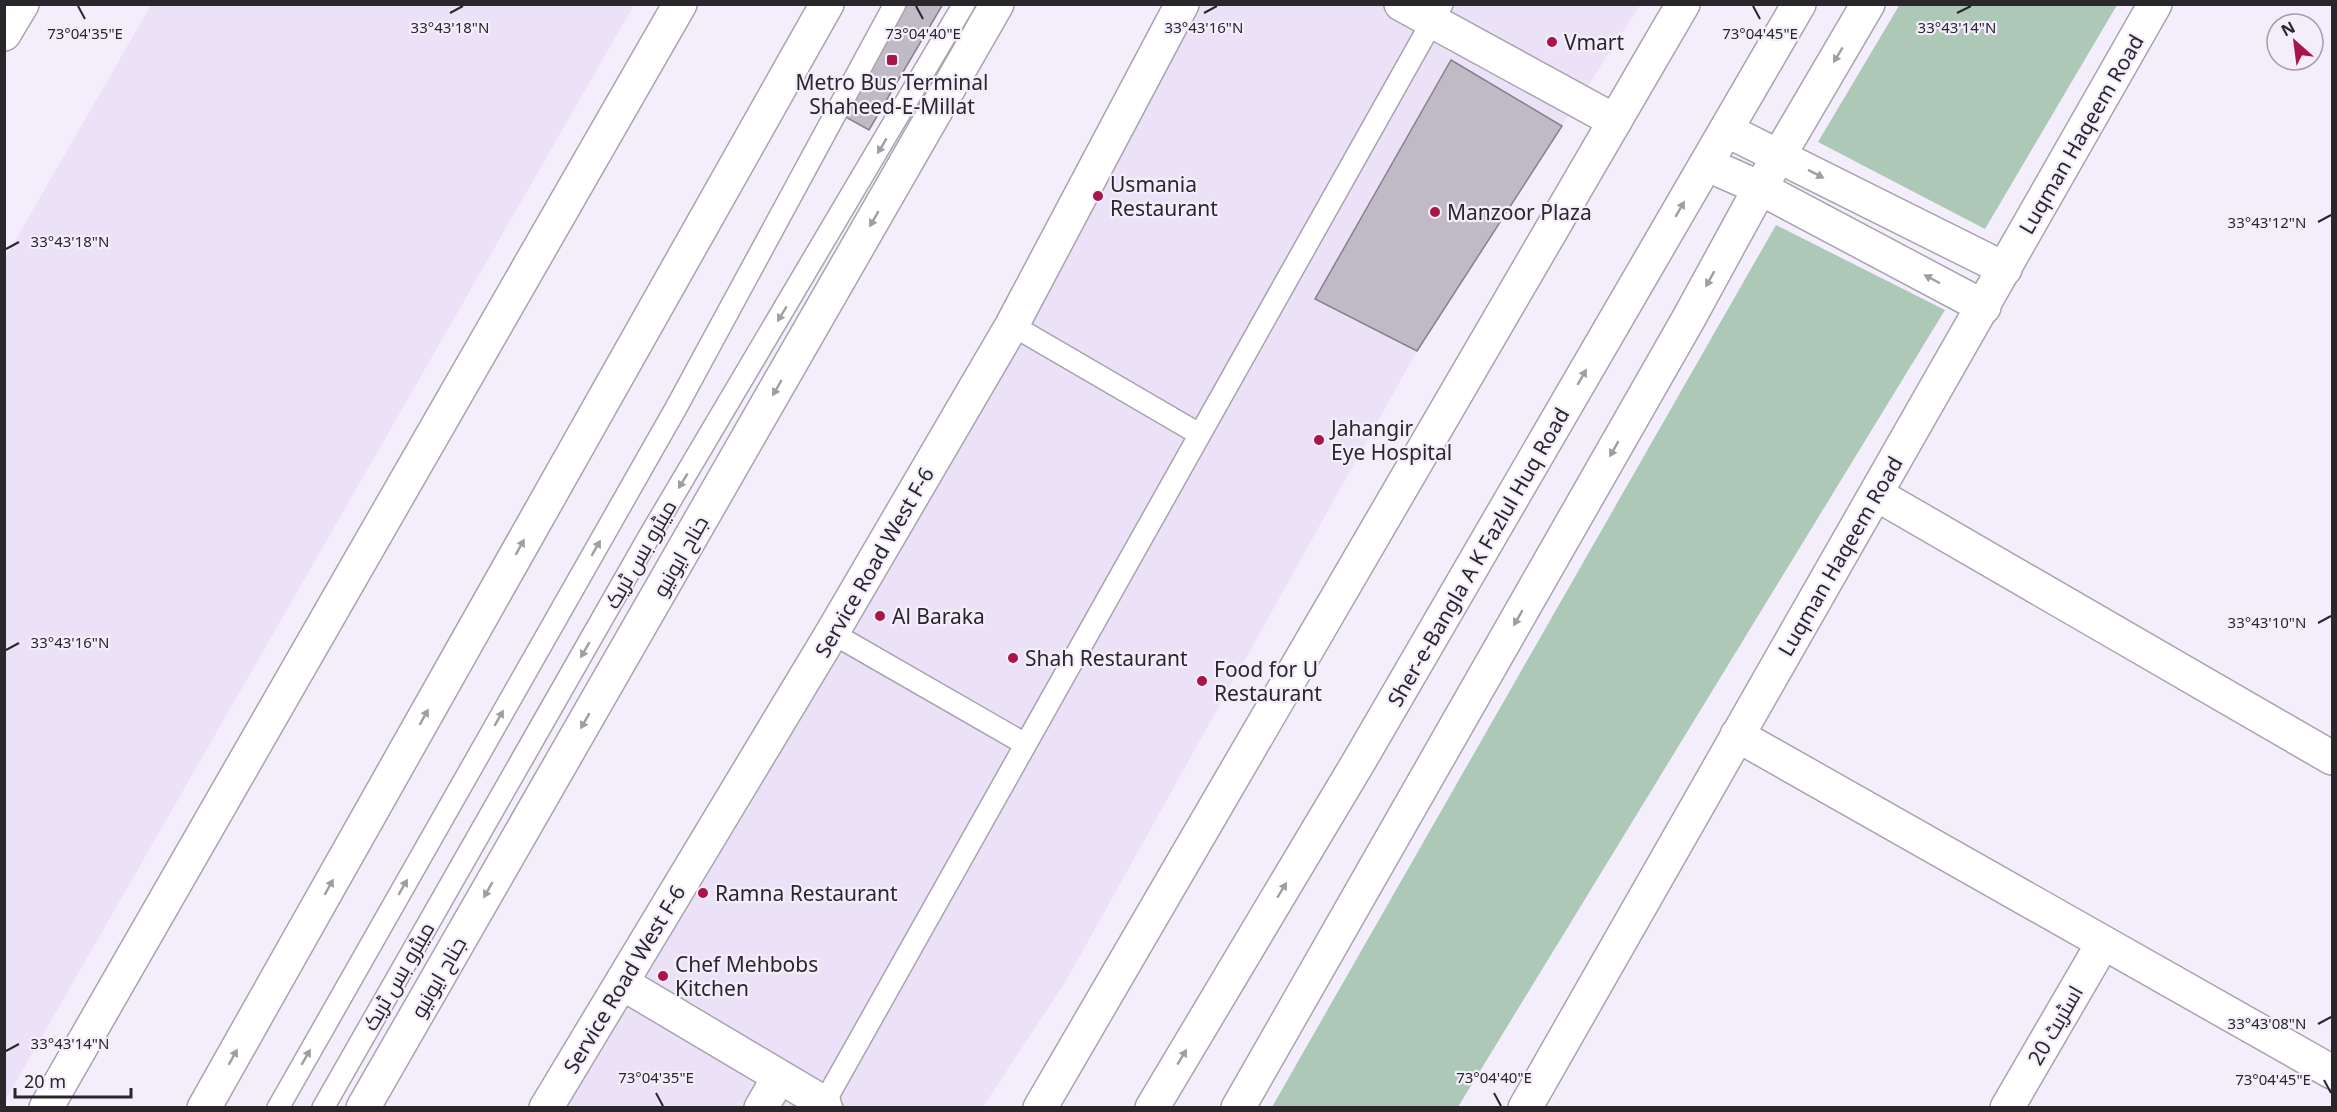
<svg xmlns="http://www.w3.org/2000/svg" width="2337" height="1112" viewBox="0 0 2337 1112" font-family="'Noto Sans',Cairo,sans-serif">
  <rect width="100%" height="100%" fill="#f4eefc"/>
  <g fill="#ebe2f7">
    <polygon points="151,5 634,5 5,1101 5,258"/>
    <polygon points="1200,5 1640,5 1417,351 1066,981 983,1107 535,1108"/>
  </g>
  <g fill="#aec8b7">
    <polygon points="1900,4 2117,5 1985,229 1818,142"/>
    <polygon points="1776,225 1945,310 1458,1107 1272,1107"/>
  </g>
  <g fill="#c0bac7" stroke="#86808d" stroke-width="1.5">
    <polygon points="905,4 943,4 869,130 842,115"/>
    <polygon points="1451,60 1562,126 1417,351 1315,299"/>
  </g>
  <g fill="none" stroke-linecap="round" stroke-linejoin="round">
    <g stroke="#a8a3af" stroke-width="24">
      <g id="lane">
        <polyline points="1012,325 1199,434"/>
        <polyline points="832,633 1025,744"/>
        <polyline points="278,1108 676,408 895,4"/>
        <polyline points="323,1108 650,535 964,4"/>
        <polyline points="832,1108 824,1103 1442,4"/>
      </g>
    </g>
    <g stroke="#a8a3af" stroke-width="36">
      <g id="street">
        <polyline points="1401,4 1615,121"/>
        <polyline points="4,34 22,4"/>
        <polyline points="1876,494 2332,758"/>
        <polyline points="1737,735 2332,1072"/>
        <polyline points="622,983 824,1103"/>
        <polyline points="46,1108 680,4"/>
        <polyline points="546,1108 832,633 1012,325 1182,4"/>
        <polyline points="761,1108 779,1077"/>
        <polyline points="1040,1108 1683,4"/>
        <polyline points="1525,1108 2155,4"/>
        <polyline points="2007,1108 2103,943"/>
      </g>
    </g>
    <g stroke="#a8a3af" stroke-width="36">
      <g id="secondary">
        <polyline points="1726,130 2005,269"/>
        <polyline points="1706,164 1760,188 1984,307"/>
        <polyline points="1152,1108 1361,758 1799,4"/>
        <polyline points="1238,1108 1689,318 1760,188 1868,4"/>
      </g>
    </g>
    <g stroke="#a8a3af" stroke-width="36">
      <g id="primary">
        <polyline points="204,1108 827,4"/>
        <polyline points="363,1108 997,4"/>
      </g>
    </g>
    <use href="#lane" stroke="#fff" stroke-width="21"/>
    <use href="#street" stroke="#fff" stroke-width="33"/>
    <use href="#secondary" stroke="#fff" stroke-width="33"/>
    <use href="#primary" stroke="#fff" stroke-width="33"/>
  </g>
  <defs><path id="oneway-solid" d="M-6-.8H1V-3.2L6.5 0L1 3.2V.8H-6Z" transform="scale(1.5)"/></defs>
  <g fill="#9f9ea0">
    <use href="#oneway-solid" transform="translate(1838 55) rotate(121)"/>
    <use href="#oneway-solid" transform="translate(882 146) rotate(121)"/>
    <use href="#oneway-solid" transform="translate(1816 174) rotate(27)"/>
    <use href="#oneway-solid" transform="translate(1680 209) rotate(-60)"/>
    <use href="#oneway-solid" transform="translate(874 219) rotate(120)"/>
    <use href="#oneway-solid" transform="translate(1710 279) rotate(119)"/>
    <use href="#oneway-solid" transform="translate(1932 279) rotate(-152)"/>
    <use href="#oneway-solid" transform="translate(782 314) rotate(121)"/>
    <use href="#oneway-solid" transform="translate(1582 377) rotate(-60)"/>
    <use href="#oneway-solid" transform="translate(777 388) rotate(120)"/>
    <use href="#oneway-solid" transform="translate(1614 449) rotate(120)"/>
    <use href="#oneway-solid" transform="translate(683 481) rotate(121)"/>
    <use href="#oneway-solid" transform="translate(520 547) rotate(-61)"/>
    <use href="#oneway-solid" transform="translate(596 548) rotate(-60)"/>
    <use href="#oneway-solid" transform="translate(1518 618) rotate(120)"/>
    <use href="#oneway-solid" transform="translate(585 650) rotate(120)"/>
    <use href="#oneway-solid" transform="translate(424 717) rotate(-61)"/>
    <use href="#oneway-solid" transform="translate(499 718) rotate(-60)"/>
    <use href="#oneway-solid" transform="translate(585 721) rotate(120)"/>
    <use href="#oneway-solid" transform="translate(329 887) rotate(-61)"/>
    <use href="#oneway-solid" transform="translate(403 887) rotate(-60)"/>
    <use href="#oneway-solid" transform="translate(488 890) rotate(120)"/>
    <use href="#oneway-solid" transform="translate(1282 890) rotate(-59)"/>
    <use href="#oneway-solid" transform="translate(233 1057) rotate(-61)"/>
    <use href="#oneway-solid" transform="translate(306 1057) rotate(-60)"/>
    <use href="#oneway-solid" transform="translate(1182 1057) rotate(-59)"/>
  </g>
  <path fill="none" stroke="#29272c" stroke-width="2" d="M 78,6 L 85,19M 916,6 L 923,19M 1753,6 L 1760,19M 450,13 L 463,6M 1204,13 L 1217,6M 1957,13 L 1971,6M 2318,222 L 2331,215M 6,249 L 19,242M 2318,623 L 2331,616M 6,650 L 19,643M 2318,1024 L 2331,1017M 6,1051 L 19,1044M 2324,1080 L 2331,1093M 656,1093 L 663,1106M 1494,1093 L 1501,1106"/>
  <g fill="#aa1548" stroke="#f4eefc" stroke-width="2">
    <circle cx="1552" cy="42" r="6"/>
    <rect x="886" y="54" width="12" height="12" rx="3"/>
    <circle cx="1098" cy="196" r="6"/>
    <circle cx="1435" cy="212" r="6"/>
    <circle cx="1319" cy="440" r="6"/>
    <circle cx="880" cy="616" r="6"/>
    <circle cx="1013" cy="658" r="6"/>
    <circle cx="1202" cy="681" r="6"/>
    <circle cx="703" cy="893" r="6"/>
    <circle cx="663" cy="976" r="6"/>
  </g>
  <g text-anchor="middle" dominant-baseline="central" stroke-width="4.5" stroke-linejoin="round" paint-order="stroke">
    <g font-size="21" fill="#29272c" stroke="#f4eefc" text-anchor="start">
      <text x="1564" y="42">Vmart</text>
      <text x="892" y="82" text-anchor="middle">Metro Bus Terminal<tspan x="892" dy="24">Shaheed-E-Millat</tspan></text>
      <text x="1110" y="184">Usmania<tspan x="1110" dy="24">Restaurant</tspan></text>
      <text x="1447" y="212">Manzoor Plaza</text>
      <text x="1331" y="428">Jahangir<tspan x="1331" dy="24">Eye Hospital</tspan></text>
      <text x="892" y="616">Al Baraka</text>
      <text x="1025" y="658">Shah Restaurant</text>
      <text x="1214" y="669">Food for U<tspan x="1214" dy="24">Restaurant</tspan></text>
      <text x="715" y="893">Ramna Restaurant</text>
      <text x="675" y="964">Chef Mehbobs<tspan x="675" dy="24">Kitchen</tspan></text>
    </g>
    <g font-size="21" fill="#29272c" stroke="#f4eefc">
      <text transform="translate(2081 134) rotate(-60)">Luqman Haqeem Road</text>
      <text transform="translate(640 554) rotate(-60)">میٹرو بس ٹریک</text>
      <text transform="translate(680 556) rotate(-60)">جناح ایونیو</text>
      <text transform="translate(1840 556) rotate(-60)">Luqman Haqeem Road</text>
      <text transform="translate(1478 557) rotate(-60)">Sher-e-Bangla A K Fazlul Huq Road</text>
      <text transform="translate(874 562) rotate(-60)">Service Road West F-6</text>
      <text transform="translate(398 976) rotate(-60)">میٹرو بس ٹریک</text>
      <text transform="translate(438 977) rotate(-60)">جناح ایونیو</text>
      <text transform="translate(624 979) rotate(-59)">Service Road West F-6</text>
      <text transform="translate(2055 1025) rotate(-60)">اسٹریٹ 20</text>
    </g>
  </g>
  <g font-size="15" text-anchor="middle" fill="#29272c" stroke="#f4eefc" stroke-width="4.5" stroke-linejoin="round" paint-order="stroke">
    <text x="450" y="33">33°43'18"N</text>
    <text x="1204" y="33">33°43'16"N</text>
    <text x="1957" y="33">33°43'14"N</text>
    <text x="85" y="39">73°04'35"E</text>
    <text x="923" y="39">73°04'40"E</text>
    <text x="1760" y="39">73°04'45"E</text>
    <text x="2267" y="228">33°43'12"N</text>
    <text x="70" y="247">33°43'18"N</text>
    <text x="2267" y="628">33°43'10"N</text>
    <text x="70" y="648">33°43'16"N</text>
    <text x="2267" y="1029">33°43'08"N</text>
    <text x="70" y="1049">33°43'14"N</text>
    <text x="656" y="1083">73°04'35"E</text>
    <text x="1494" y="1083">73°04'40"E</text>
    <text x="2273" y="1085">73°04'45"E</text>
  </g>
  <rect width="2337" height="1112" fill="none" stroke="#29272c" stroke-width="12"/>
  <g transform="translate(2295 42) rotate(332)"><circle r="28" fill="#f4eefc" stroke="#a39ea9" stroke-width="1.5"/>
  <path d="M0-4.5L10 22L0 15L-10 22Z" fill="#aa1548"/>
  <text y="-9" font-size="16" font-weight="bold" text-anchor="middle" fill="#29272c">N</text>
  </g>
  <path d="M15 1088v9h116v-9" fill="none" stroke="#29272c" stroke-width="3"/>
  <text x="24" y="1088" font-size="18" fill="#29272c" stroke="#f4eefc" stroke-width="4.5" paint-order="stroke">20 m</text>
</svg>
